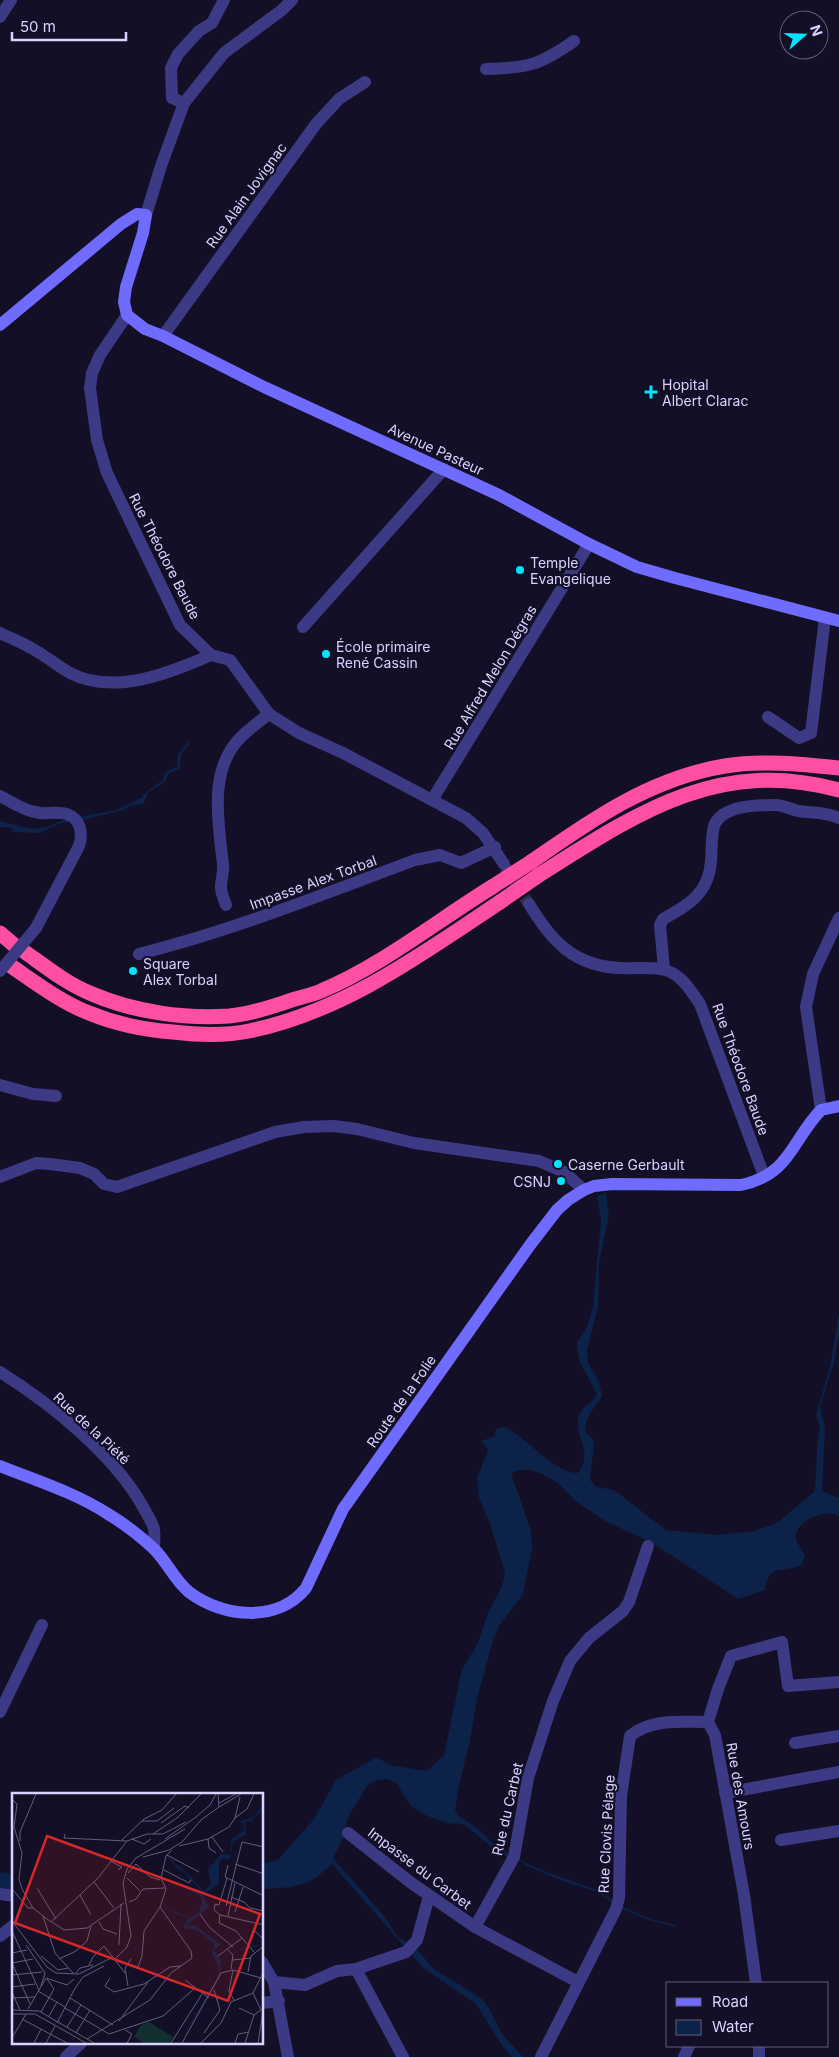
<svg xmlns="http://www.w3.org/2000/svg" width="839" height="2057" viewBox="0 0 839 2057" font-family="Inter,sans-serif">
  <rect width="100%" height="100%" fill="#130f26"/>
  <g fill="#0c2248">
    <polygon points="188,742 190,744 181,754 180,769 168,774 166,781 149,792 143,804 132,805 121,811 81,820 79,817 117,810 143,797 143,794 147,793 147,791 163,780 165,772 177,767 178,754"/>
    <path d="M 66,818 L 71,822 L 61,823 L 39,833 L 12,832 L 13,828 L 0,827 L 0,821 C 30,828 37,835 66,818 Z"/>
    <path d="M 606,1193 L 609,1216 L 599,1262 L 598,1307 L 587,1350 L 588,1363 L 599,1381 L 602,1396 L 589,1415 L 585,1426 L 586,1433 L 592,1438 L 594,1443 L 590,1480 L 597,1487 L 614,1490 L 666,1530 L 717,1535 L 754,1531 L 777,1523 L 815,1491 L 817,1444 L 820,1426 L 816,1416 L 830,1366 L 839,1314 L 839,1334 L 834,1362 L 820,1407 L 825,1429 L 822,1491 L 839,1498 L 839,1517 C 837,1516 834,1514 832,1514 C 820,1511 794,1523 796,1538 C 797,1544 803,1550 805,1556 L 801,1565 C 781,1575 770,1561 765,1590 L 738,1599 L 654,1544 L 605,1521 L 577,1502 L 557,1482 L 542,1474 L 531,1470 L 521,1470 L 511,1473 L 531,1531 L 532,1549 L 523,1594 L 499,1626 L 493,1640 L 477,1699 L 470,1741 L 458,1790 L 455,1810 L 460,1817 L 477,1828 L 491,1842 L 526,1863 L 544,1871 L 597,1890 L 623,1907 L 650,1919 L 676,1925 L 675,1927 L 649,1920 L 622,1909 L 597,1892 L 560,1880 L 527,1866 L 519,1860 L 507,1857 L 495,1850 L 465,1825 L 458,1823 L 449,1824 L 425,1815 L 411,1806 L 396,1783 L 388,1779 L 377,1780 L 368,1785 L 352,1810 L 346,1824 L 345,1834 L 333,1858 L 384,1916 L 398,1937 L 415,1947 L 434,1969 L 482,1999 L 489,2008 L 502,2034 L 523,2057 L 512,2057 L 503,2047 L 476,2004 L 423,1968 L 332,1864 C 327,1868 322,1873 317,1877 C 301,1888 281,1888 263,1889 L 263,1864 L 278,1860 L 314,1819 L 336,1780 L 377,1757 L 389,1765 L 427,1771 L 444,1755 L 462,1669 L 477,1645 L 488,1613 L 502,1586 L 505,1573 L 490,1524 L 479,1498 L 477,1479 L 488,1450 L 481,1441 L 495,1436 L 494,1432 L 498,1428 L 506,1427 C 527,1439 555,1473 578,1473 C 594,1451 575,1438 578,1419 C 581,1405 593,1404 597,1394 L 580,1362 L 577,1349 L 577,1343 L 587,1327 L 593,1307 L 601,1220 L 597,1196 Z"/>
    <polygon points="0,1872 14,1874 14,1891 0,1890"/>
  </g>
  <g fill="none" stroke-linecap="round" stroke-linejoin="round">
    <polyline stroke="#312d47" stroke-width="12" stroke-dasharray="12 6" stroke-linecap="butt" points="505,867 529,904"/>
    <g stroke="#3d3a85" stroke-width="12">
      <polyline points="0,17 11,0"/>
      <path d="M 486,69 C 528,68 540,65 574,41"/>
      <polyline points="184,103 172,98 171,68 178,54 199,31 212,23 224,0"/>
      <polyline points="146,215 161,166 184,103 224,53 282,10 292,0"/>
      <polyline points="127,315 100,355 92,373 90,388 97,440 107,473 180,625 211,655 230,660 269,714 299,733 343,753 466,818 483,833 504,864"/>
      <polyline points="163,336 316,124 339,99 365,82"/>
      <polyline points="303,627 444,469"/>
      <path d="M 0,633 C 10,638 21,642 31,648 C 45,655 57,666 70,673 C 115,696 169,673 211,655"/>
      <polyline points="768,717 799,738 811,733 825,618"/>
      <path d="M 0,796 C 13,803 25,811 40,813 C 48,814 59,811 67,814 C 81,819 83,834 79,846 L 36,928"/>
      <polyline points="432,800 589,544"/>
      <path d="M 529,904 C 552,942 575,967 622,968 C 634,969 654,966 665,970 C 681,974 691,991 700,1004 L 764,1176"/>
      <path d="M 226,905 C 224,900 221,893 221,887 C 221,879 224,872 223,864 C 218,822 208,768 242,736 C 250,728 260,721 269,714"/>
      <path d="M 139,954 C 234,930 324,894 415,860 L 440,855 L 461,863 L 495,847"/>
      <path d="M 664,969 L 660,925 L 663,919 C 689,905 709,893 711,861 C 712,850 711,837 714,826 C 722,805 756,805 776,805 C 783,805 790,809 798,811 C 812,813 826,812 839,818"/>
      <polyline points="0,1085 33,1094 56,1096"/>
      <polyline points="821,1110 806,1007 813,974 839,918"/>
      <polyline points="0,1177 36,1163 50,1164 80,1168 94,1174 104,1184 117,1187 275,1132 304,1127 334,1126 357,1129 414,1143 539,1161 564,1172 584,1190"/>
      <path d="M 0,1372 C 51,1404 112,1453 142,1505 C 146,1513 152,1521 154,1529 C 155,1535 154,1542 154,1548"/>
      <polyline points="0,1712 42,1625"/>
      <polyline points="795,1743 839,1736"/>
      <polyline points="725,1793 839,1772"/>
      <polyline points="348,1833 410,1882 475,1927 578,1982"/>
      <polyline points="781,1840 839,1831"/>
      <polyline points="0,1894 14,1896"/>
      <polyline points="475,1927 514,1857 528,1778 553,1701 570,1661 589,1638 623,1611 629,1602 648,1546"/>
      <polyline points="0,1936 14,1925"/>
      <polyline points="262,1962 274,1982 288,2057"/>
      <polyline points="356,1969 403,2057"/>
      <polyline points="274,1982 305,1985 337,1971 356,1969 406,1952 417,1940 429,1896"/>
      <polyline points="756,1983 744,1895 715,1735 708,1722 718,1689 731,1656 782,1642 788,1686 839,1682"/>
      <polyline points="262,2003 279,2001"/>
      <polyline points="66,2057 81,2043"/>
      <path d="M 541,2057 L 616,1909 L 619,1898 L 621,1796 L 630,1736 C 652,1718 681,1722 708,1722"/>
      <polyline points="684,2057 689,2046"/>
      <polyline points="759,2057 759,2046"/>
    </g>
    <g stroke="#6f6bff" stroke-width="12">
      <polyline points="0,325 121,224 137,214 146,215 143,233 126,287 124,302 127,315 145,329 163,336 264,387 499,495 589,544 637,567 675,578 839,621"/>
      <path d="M 0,1466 C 35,1480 76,1493 108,1514 C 123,1523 140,1536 153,1548 C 167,1561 174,1580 189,1592 C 223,1618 278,1623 306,1588 L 343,1509 L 530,1245 L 557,1210 L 568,1200 L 584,1190 L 594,1186 L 612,1184 L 741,1185 C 791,1174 791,1141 821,1110 L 839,1106"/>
    </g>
    <g stroke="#ff4fa3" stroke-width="15">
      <path d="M 531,862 C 591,820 651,778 725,766 C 762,760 801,764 839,768"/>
      <path d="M 539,875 C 637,813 718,757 839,790"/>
      <polyline points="0,933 14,945"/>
      <path d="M 25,952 C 46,967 67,984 92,994 C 134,1012 184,1019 229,1016 C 251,1014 272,1007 292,1000 C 301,997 312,995 321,991 C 381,966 437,921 492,887"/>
      <path d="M 11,966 C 36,983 61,1002 89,1013 C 116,1024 144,1030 173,1032 C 198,1035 225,1036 249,1031 C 343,1012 422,954 500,902"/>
    </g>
    <polyline stroke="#3d3a85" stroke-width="12" points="0,971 36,928"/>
    <g stroke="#ff4fa3" stroke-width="15">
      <polyline points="492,887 531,862"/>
      <polyline points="500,902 539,875"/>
    </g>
  </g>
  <g fill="#00e5ff" stroke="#130f26" stroke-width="2">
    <path d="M648.5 384.5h5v5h5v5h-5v5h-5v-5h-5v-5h5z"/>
    <circle cx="520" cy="570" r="5"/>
    <circle cx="326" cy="654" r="5"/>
    <circle cx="133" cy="971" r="5"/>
    <circle cx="558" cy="1164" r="5"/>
    <circle cx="561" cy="1181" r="5"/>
  </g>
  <g text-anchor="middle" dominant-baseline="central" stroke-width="4.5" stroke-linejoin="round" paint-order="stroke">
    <g font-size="14" fill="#d9d4ff" stroke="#130f26">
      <text transform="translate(246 195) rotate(-54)">Rue Alain Jovignac</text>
      <text transform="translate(436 449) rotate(25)">Avenue Pasteur</text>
      <text transform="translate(165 556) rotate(63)">Rue Théodore Baude</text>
      <text transform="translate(490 677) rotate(-59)">Rue Alfred Melon Dégras</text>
      <text transform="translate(313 882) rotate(-20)">Impasse Alex Torbal</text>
      <text transform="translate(741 1069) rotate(70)">Rue Théodore Baude</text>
      <text transform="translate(401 1401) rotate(-55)">Route de la Folie</text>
      <text transform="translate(92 1428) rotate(43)">Rue de la Piété</text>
      <text transform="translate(741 1796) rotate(80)">Rue des Amours</text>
      <text transform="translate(507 1809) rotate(-77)">Rue du Carbet</text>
      <text transform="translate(606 1834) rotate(-87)">Rue Clovis Pélage</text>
      <text transform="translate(420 1868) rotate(37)">Impasse du Carbet</text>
    </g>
    <g font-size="14" fill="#d9d4ff" stroke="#130f26" text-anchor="start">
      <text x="662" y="384">Hopital<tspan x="662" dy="16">Albert Clarac</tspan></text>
      <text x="530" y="562">Temple<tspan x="530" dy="16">Evangelique</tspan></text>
      <text x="336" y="646">École primaire<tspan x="336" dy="16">René Cassin</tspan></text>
      <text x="143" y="963">Square<tspan x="143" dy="16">Alex Torbal</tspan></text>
      <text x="568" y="1164">Caserne Gerbault</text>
      <text x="551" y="1181" text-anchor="end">CSNJ</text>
    </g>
  </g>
  <g transform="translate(12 1793)">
    <rect width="251" height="251" fill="#130f26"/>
    <path d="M 137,229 L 161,244 L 157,250 L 132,250 L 122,244 L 129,232 Z" fill="#12302f"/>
    <path d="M 251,10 L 248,20 L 239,27 L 242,29 L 233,28 L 234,41 L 221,49 L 218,66 L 211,65 L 207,69 L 207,91 L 191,102 L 197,114 L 175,132 L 184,133 L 208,151 L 228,133 L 202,157 L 208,166 L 230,155 L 244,152 L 248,153 L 230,156 L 209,166 L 208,185 L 167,250 L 207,182 L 206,171 L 200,162 L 202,150 L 185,137 L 171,135 L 177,125 L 165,121 L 149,113 L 179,125 L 187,119 L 190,110 L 188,102 L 150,86 L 191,99 L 181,89 L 178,87 L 174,80 L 166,76 L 155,64 L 174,79 L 192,98 L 199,91 L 196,76 L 209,61 L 218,62 L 220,46 L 233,37 L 229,28 L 243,23 Z" fill="#0c2248"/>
    <path fill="none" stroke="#625e7d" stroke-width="1" d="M 0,6 L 5,11 L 2,34 L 10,60 L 7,86 L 10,96 L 21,115 L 39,129 L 86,85 L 115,48 L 135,41 L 151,41 L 174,29M 207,10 L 224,1M 207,14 L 229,1M 184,24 L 198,12 L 204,1M 223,25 L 235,16 L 242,1M 130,28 L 145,28 L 162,15M 149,30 L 173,13 L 177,15M 53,41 L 52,45 L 115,48M 141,41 L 165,25 L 189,1M 200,44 L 211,59M 120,46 L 132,51 L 139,46M 153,46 L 184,24M 196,46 L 197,55 L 204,60M 110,47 L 132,26 L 150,17 L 164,1M 8,48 L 8,39 L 24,1M 170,49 L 189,27 L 207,14 L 206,1M 167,53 L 196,46 L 217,34 L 223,25 L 228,4M 155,62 L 187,79M 131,64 L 157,57 L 170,49M 98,68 L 110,74 L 106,77M 223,71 L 252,81M 216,72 L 213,84 L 252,103M 152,77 L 177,90 L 179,87M 116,80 L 124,71 L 138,84 L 148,87M 115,85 L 128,98M 215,85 L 207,112 L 203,111 L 202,117 L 208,122 L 252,132M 82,89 L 102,115M 25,95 L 44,126M 0,96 L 16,115 L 21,115M 68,102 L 79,122M 219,104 L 232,109 L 238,115 L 252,118M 117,109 L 124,106 L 131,96 L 153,95M 214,113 L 230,49 L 252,54M 223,119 L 231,94M 188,121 L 197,134 L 221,154M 208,122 L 207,130 L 224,138 L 242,159M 31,123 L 43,160 L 61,180M 216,123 L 223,90M 0,128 L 35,174 L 44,180 L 67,181 L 101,164M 40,129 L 52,137 L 75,135 L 112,110M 87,129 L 91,136 L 105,141M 241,136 L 252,147M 0,138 L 27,197M 14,152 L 33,180 L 29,193M 107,152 L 109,111M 216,157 L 221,162 L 219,176M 0,160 L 15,157M 29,163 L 46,177 L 56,175M 206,163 L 230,145M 104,165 L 115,154 L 119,143 L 111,90 L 115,76 L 124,65 L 173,36M 47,166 L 64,158 L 75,148 L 79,133M 221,167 L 239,165M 0,170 L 18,211M 0,170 L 21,166M 77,172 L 81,164 L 92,153 L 113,180M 125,176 L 130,163 L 132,138 L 148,114M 221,177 L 217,198 L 222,207M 236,179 L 239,163 L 252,153M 64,180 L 68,175 L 81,172M 0,182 L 30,179M 98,185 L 93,193 L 102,199 L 132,191 L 158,174 L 169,173M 173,187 L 197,205M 116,193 L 113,175 L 119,166M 0,194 L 23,191M 62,197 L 71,184 L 92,173M 26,198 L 53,214M 0,199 L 8,217M 241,200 L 249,217M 0,205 L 23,204M 58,205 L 101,232M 53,215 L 97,241 L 151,223 L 182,196M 227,215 L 242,222 L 249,217M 16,216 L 34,185 L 55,192 L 62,186M 0,217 L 27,218 L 82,250M 29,219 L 42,196 L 35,186M 0,221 L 23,221 L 74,250M 37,223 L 45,209M 10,226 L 55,250M 107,228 L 136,189M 45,230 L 62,197M 55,234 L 69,212M 113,237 L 120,241 L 115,250M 64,240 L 78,217M 192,240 L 208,217 L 202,197M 0,245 L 14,221M 75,246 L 138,207 L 159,180 L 180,165 L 179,158 L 148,114 L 154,96 L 149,85 L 154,63 L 160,57M 22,250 L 29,236M 34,250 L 43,233M 159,250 L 190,201M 170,250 L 209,180 L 221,177 L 249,185M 189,250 L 209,230 L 219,209 L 241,200 L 252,178M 223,250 L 226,241 L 237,239M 233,250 L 242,222M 246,250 L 251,219"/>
    <path fill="#d62828" fill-opacity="0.15" stroke="#d62828" stroke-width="2.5" d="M 35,43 L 248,121 L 216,208 L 3,130 Z"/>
    <rect width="251" height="251" fill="none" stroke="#d9d4ff" stroke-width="2.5"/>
  </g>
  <rect x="666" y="1982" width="162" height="65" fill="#130f26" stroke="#625e7d"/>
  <rect x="676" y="1998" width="25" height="8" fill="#6f6bff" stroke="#625e7d"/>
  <text x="712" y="2007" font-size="15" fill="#d9d4ff">Road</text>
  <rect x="676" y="2020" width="25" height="15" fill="#0c2248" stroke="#625e7d"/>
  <text x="712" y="2032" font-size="15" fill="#d9d4ff">Water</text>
  <g transform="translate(804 35) rotate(70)"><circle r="24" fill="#130f26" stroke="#625e7d"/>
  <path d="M0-4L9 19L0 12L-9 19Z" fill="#00e5ff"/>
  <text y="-8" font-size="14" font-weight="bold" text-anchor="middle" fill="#d9d4ff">N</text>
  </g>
  <path d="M12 32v8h114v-8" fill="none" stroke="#d9d4ff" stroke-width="2.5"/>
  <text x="20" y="32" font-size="15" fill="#d9d4ff" stroke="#130f26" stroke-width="4" paint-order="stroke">50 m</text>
</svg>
